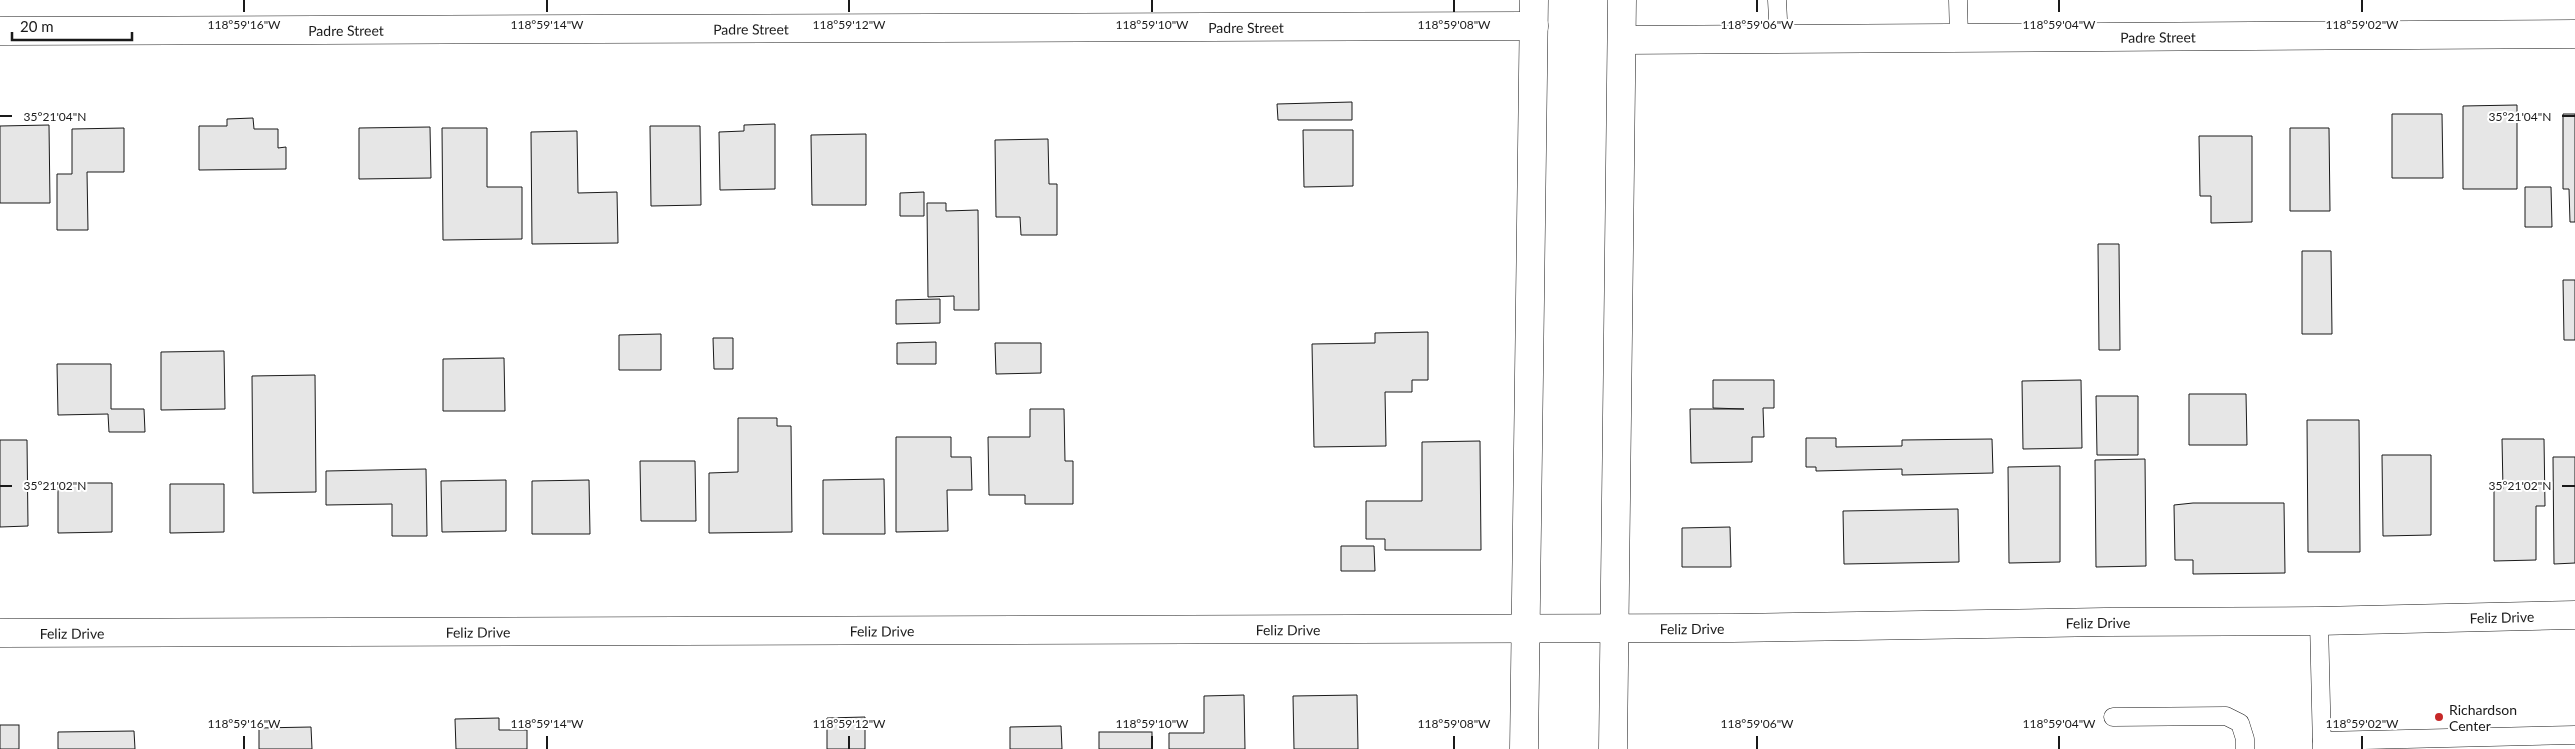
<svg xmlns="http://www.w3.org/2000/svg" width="2575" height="749" viewBox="0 0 2575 749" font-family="Lato,sans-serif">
  <rect width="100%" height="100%" fill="#fff"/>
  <g fill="#e6e6e6" stroke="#1a1a1a">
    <polygon points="1352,102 1352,120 1278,120 1277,104"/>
    <polygon points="2517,105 2517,189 2463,189 2463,106"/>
    <polygon points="2392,114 2442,114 2443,178 2392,178"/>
    <polygon points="2563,114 2575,114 2575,222 2570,222 2569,189 2563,189"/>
    <polygon points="253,118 254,129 278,129 278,148 286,147 286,169 199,170 199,126 227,126 227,119"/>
    <polygon points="775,124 775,189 720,190 719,132 744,131 744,125"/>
    <polygon points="49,125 50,203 0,203 0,126"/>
    <polygon points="650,126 700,126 701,205 651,206"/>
    <polygon points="430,127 431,178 359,179 359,128"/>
    <polygon points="124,128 124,172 87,172 88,230 57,230 57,174 72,174 72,129"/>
    <polygon points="442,128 487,128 487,187 522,187 522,239 443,240"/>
    <polygon points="2290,128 2329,128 2330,211 2290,211"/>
    <polygon points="1303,130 1353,130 1353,186 1304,187"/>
    <polygon points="577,131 578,193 617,192 618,243 532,244 531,132"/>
    <polygon points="866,134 866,205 812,205 811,135"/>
    <polygon points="2199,136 2252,136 2252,222 2211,223 2211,196 2200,196"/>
    <polygon points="1048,139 1049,184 1057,184 1057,235 1021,235 1020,217 996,217 995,140"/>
    <polygon points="2525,187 2551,187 2552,227 2525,227"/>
    <polygon points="924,192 924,216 900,216 900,193"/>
    <polygon points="927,203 946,203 946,211 978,210 979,310 954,310 954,296 928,297"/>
    <polygon points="2098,244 2119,244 2120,350 2099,350"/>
    <polygon points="2302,251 2331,251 2332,334 2302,334"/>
    <polygon points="2563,280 2575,280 2575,340 2564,340"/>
    <polygon points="940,299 940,323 896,324 896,300"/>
    <polygon points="1428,332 1428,380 1412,380 1412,392 1385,392 1386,446 1314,447 1312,344 1375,343 1375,333"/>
    <polygon points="661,334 661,370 619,370 619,335"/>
    <polygon points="713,338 733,338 733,369 714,369"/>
    <polygon points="936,342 936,364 897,364 897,343"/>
    <polygon points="995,343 1041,343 1041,373 996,374"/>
    <polygon points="224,351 225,409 161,410 161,352"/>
    <polygon points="504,358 505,411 443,411 443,359"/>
    <polygon points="57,364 111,364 111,409 144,409 145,432 109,432 108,414 58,415"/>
    <polygon points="315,375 316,492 253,493 252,376"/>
    <polygon points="1713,380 1774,380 1774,408 1763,408 1764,437 1752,437 1752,462 1691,463 1690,409 1744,409 1713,408"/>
    <polygon points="2081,380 2082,448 2023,449 2022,381"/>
    <polygon points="2189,394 2246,394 2247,445 2189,445"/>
    <polygon points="2096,396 2138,396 2138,455 2097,455"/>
    <polygon points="1030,409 1064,409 1065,461 1073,461 1073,504 1025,504 1025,495 989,495 988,437 1030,437"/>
    <polygon points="738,418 777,418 777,426 791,426 792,532 709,533 709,473 738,472"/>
    <polygon points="2307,420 2359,420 2360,552 2308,552"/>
    <polygon points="896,437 951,437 951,457 971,457 972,490 947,490 948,531 896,532"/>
    <polygon points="1806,438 1836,438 1836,447 1902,446 1902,440 1992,439 1993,473 1902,475 1902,469 1816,471 1816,467 1806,467"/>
    <polygon points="2502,439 2544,439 2545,506 2536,506 2536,560 2494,561 2494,489 2503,489"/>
    <polygon points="0,440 27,440 28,526 0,527"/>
    <polygon points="1480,441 1481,550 1385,550 1385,539 1366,539 1366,501 1422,501 1422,442"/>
    <polygon points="2382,455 2431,455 2431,535 2383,536"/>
    <polygon points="2553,457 2575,457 2575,563 2554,564"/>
    <polygon points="2145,459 2146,566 2096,567 2095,460"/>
    <polygon points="640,461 695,461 696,521 641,521"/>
    <polygon points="2060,466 2060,562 2009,563 2008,467"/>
    <polygon points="426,469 427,536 392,536 392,504 326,505 326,471"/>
    <polygon points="884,479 885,534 823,534 823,480"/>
    <polygon points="506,480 506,531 442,532 441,481"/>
    <polygon points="589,480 590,534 532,534 532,481"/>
    <polygon points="58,483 112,483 112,532 58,533"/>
    <polygon points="170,484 224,484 224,532 170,533"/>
    <polygon points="2193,503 2284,503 2285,573 2193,574 2193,560 2175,560 2174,505"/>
    <polygon points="1958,509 1959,562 1844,564 1843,511"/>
    <polygon points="1730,527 1731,567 1682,567 1682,528"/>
    <polygon points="1341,546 1374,546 1375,571 1341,571"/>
    <polygon points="1244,695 1245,749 1169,749 1169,733 1204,733 1204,696"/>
    <polygon points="1357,695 1358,749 1294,749 1293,696"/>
    <polygon points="865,717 865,749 827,749 827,718"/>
    <polygon points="499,718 499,730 527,730 527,749 456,749 455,719"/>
    <rect x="0" y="725" width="19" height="24"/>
    <polygon points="1061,726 1062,749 1010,749 1010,727"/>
    <polygon points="311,727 312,749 259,749 259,728"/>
    <polygon points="134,731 135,749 58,749 58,732"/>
    <rect x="1099" y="732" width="53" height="17"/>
  </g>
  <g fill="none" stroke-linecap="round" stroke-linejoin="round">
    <g stroke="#1a1a1a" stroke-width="19">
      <g id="lane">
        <polyline points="1777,0 1779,39"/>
        <polyline points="1958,0 1959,38"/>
        <polyline points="2319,621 2322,749"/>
        <polyline points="2113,717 2226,716 2240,723 2245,739 2245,749"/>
        <polyline points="2322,741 2575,735"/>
      </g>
    </g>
    <g stroke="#1a1a1a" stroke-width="29">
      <g id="street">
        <path id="s1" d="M 0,31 L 1534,26"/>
        <path id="s2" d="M 1622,40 L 2575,34"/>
        <path id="s3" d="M 0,633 L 1733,628 L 2105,622 L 2319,621 L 2575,615"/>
      </g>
    </g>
    <g stroke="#1a1a1a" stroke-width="29">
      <g id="secondary">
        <polyline points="1524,749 1534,0"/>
        <polyline points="1613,749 1622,0"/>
      </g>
    </g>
    <use href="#lane" stroke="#fff" stroke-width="18"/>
    <use href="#street" stroke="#fff" stroke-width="28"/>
    <use href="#secondary" stroke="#fff" stroke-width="28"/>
  </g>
  <path fill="none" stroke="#1a1a1a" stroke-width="2" d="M 244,0 L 244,12M 547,0 L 547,12M 849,0 L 849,12M 1152,0 L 1152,12M 1454,0 L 1454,12M 1757,0 L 1757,12M 2059,0 L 2059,12M 2362,0 L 2362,12M 0,116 L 12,116M 2562,116 L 2575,116M 0,486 L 12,486M 2562,486 L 2575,486M 244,736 L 244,749M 547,736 L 547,749M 849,736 L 849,749M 1152,736 L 1152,749M 1454,736 L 1454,749M 1757,736 L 1757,749M 2059,736 L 2059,749M 2362,736 L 2362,749"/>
  <circle fill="#c62828" stroke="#fff" stroke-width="2" cx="2439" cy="717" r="5"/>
  <g text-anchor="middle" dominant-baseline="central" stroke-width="4" stroke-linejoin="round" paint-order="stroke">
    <g font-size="14" fill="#1a1a1a" stroke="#fff">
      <text stroke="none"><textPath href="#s1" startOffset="1246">Padre Street</textPath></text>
      <text stroke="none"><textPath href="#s1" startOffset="751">Padre Street</textPath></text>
      <text stroke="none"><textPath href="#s1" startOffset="346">Padre Street</textPath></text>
      <text stroke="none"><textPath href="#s2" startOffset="536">Padre Street</textPath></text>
      <text stroke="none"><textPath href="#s3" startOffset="2502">Feliz Drive</textPath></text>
      <text stroke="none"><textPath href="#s3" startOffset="2098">Feliz Drive</textPath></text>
      <text stroke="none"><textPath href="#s3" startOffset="1692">Feliz Drive</textPath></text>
      <text stroke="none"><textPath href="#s3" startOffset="1288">Feliz Drive</textPath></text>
      <text stroke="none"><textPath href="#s3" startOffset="882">Feliz Drive</textPath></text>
      <text stroke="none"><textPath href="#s3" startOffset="478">Feliz Drive</textPath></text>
      <text stroke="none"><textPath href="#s3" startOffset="72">Feliz Drive</textPath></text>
    </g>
    <g font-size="14" fill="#1a1a1a" stroke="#fff" text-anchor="start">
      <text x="2449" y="709">Richardson<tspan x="2449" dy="16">Center</tspan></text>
    </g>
  </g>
  <g font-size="12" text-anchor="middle" fill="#1a1a1a" stroke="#fff" stroke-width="4" stroke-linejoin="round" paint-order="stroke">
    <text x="244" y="29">118°59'16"W</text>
    <text x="547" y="29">118°59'14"W</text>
    <text x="849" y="29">118°59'12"W</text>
    <text x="1152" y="29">118°59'10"W</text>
    <text x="1454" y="29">118°59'08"W</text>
    <text x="1757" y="29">118°59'06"W</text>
    <text x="2059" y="29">118°59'04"W</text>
    <text x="2362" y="29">118°59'02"W</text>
    <text x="55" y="121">35°21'04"N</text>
    <text x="2520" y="121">35°21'04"N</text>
    <text x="55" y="490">35°21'02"N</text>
    <text x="2520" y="490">35°21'02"N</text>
    <text x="244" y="728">118°59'16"W</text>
    <text x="547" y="728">118°59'14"W</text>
    <text x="849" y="728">118°59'12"W</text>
    <text x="1152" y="728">118°59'10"W</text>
    <text x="1454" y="728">118°59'08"W</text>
    <text x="1757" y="728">118°59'06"W</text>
    <text x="2059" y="728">118°59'04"W</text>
    <text x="2362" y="728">118°59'02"W</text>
  </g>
  <path d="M12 32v8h120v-8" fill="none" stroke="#1a1a1a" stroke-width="2.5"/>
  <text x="20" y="32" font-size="15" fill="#1a1a1a" stroke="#ffffff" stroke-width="4" paint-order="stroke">20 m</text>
</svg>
